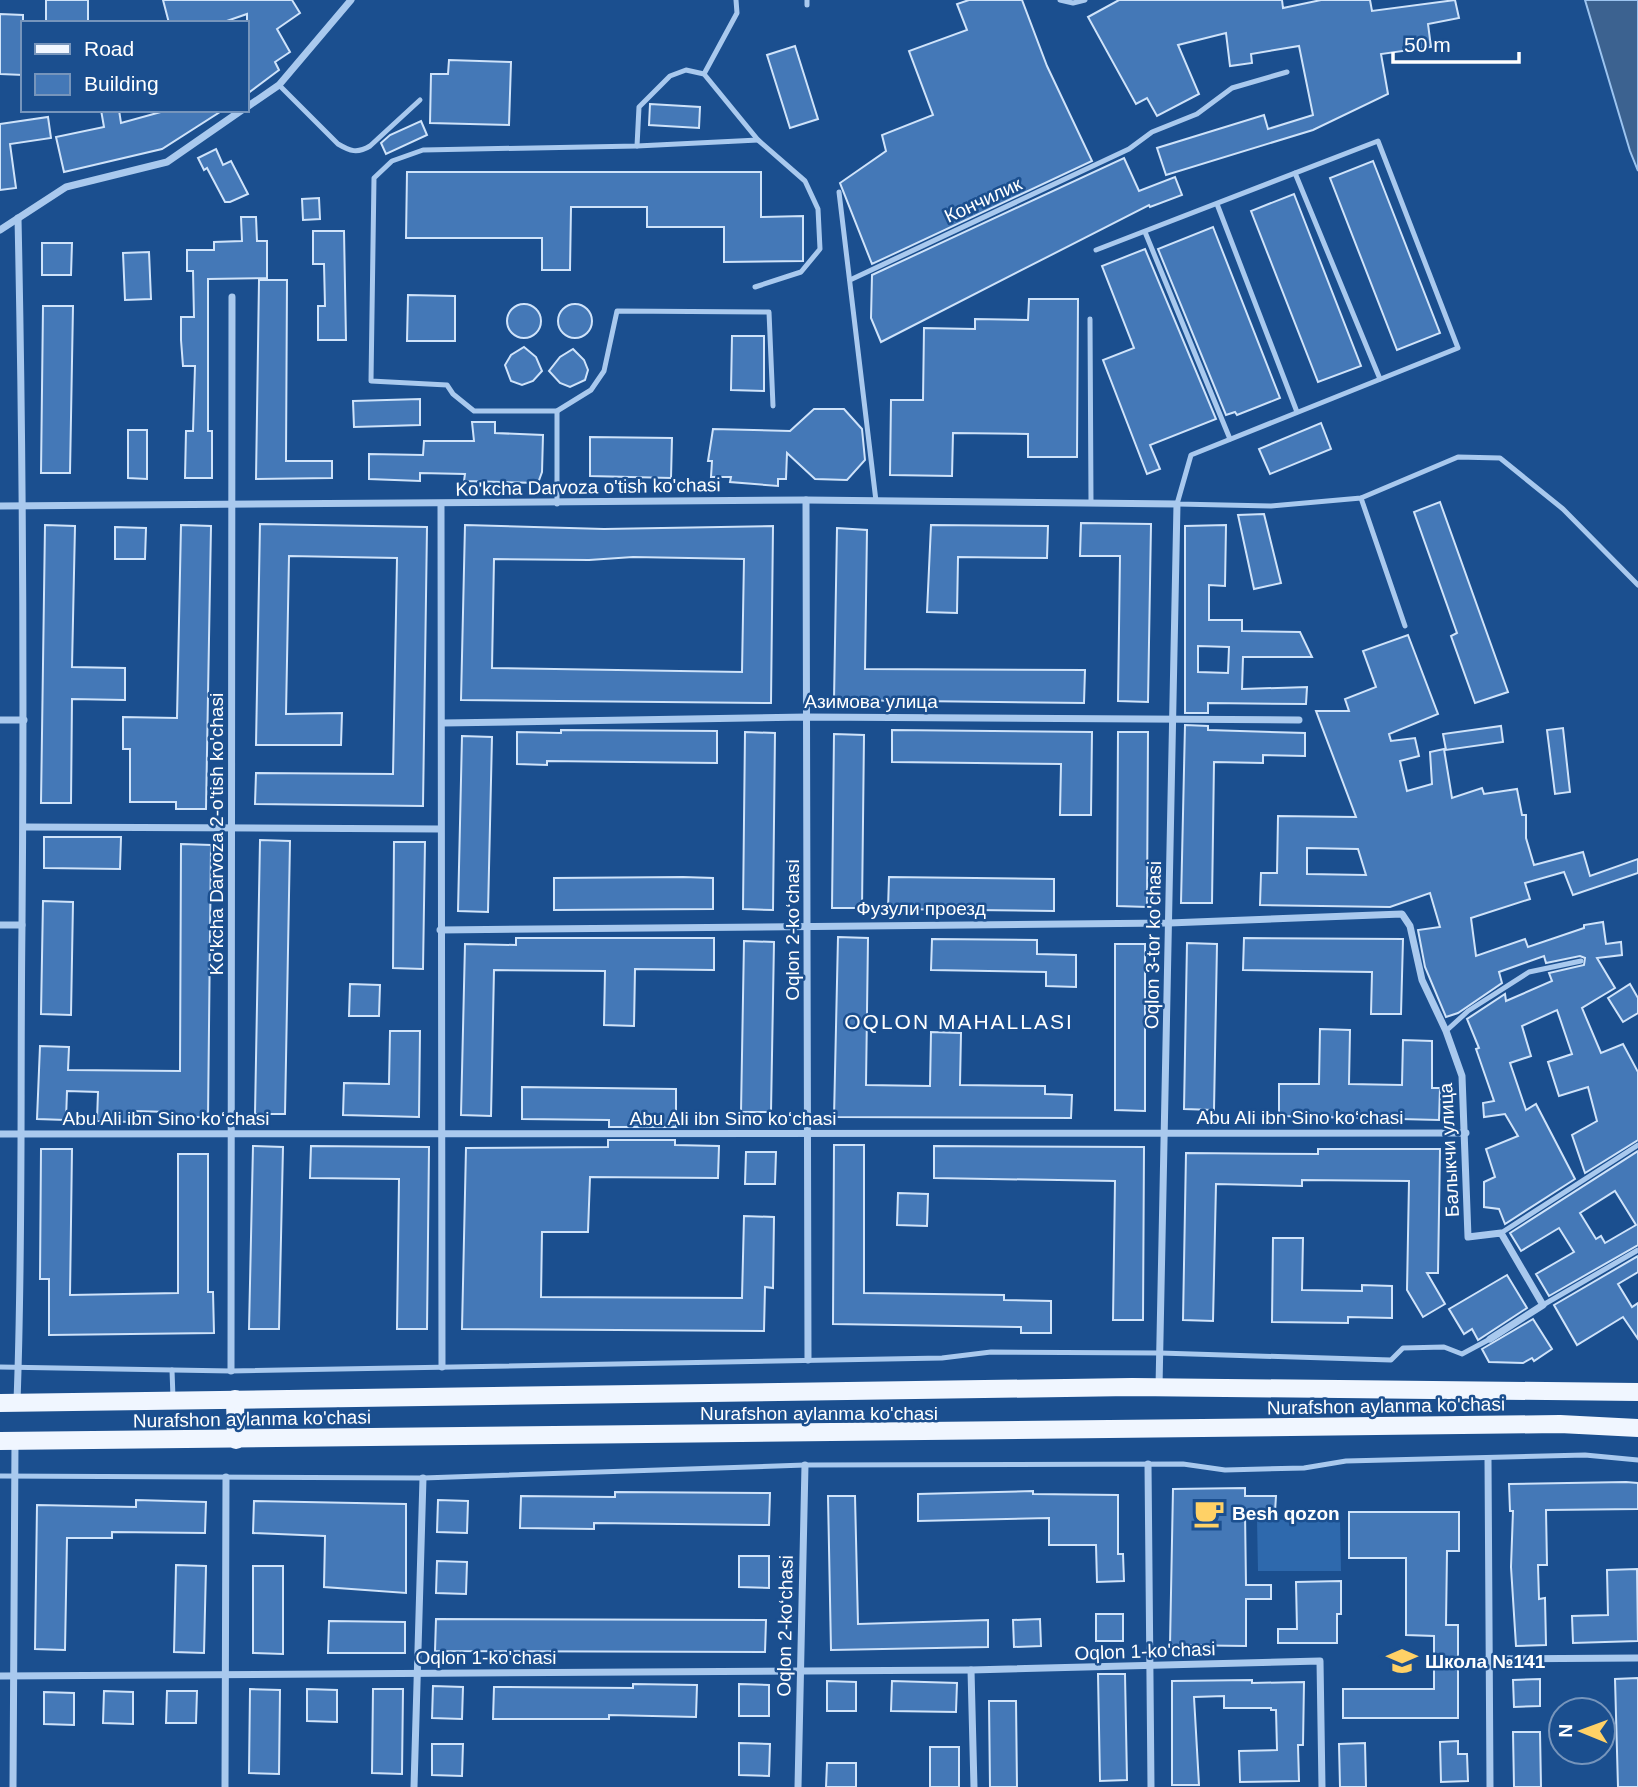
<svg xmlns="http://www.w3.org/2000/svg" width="1638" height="1787" viewBox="0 0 1638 1787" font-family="Arial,sans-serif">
  <rect width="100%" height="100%" fill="#1b4f8f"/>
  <polygon fill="#2e69ad" points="1340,1519 1341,1571 1258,1571 1257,1520"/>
  <polygon fill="#3c6290" stroke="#9cc4f0" stroke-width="2" points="1585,0 1638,0 1638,171 1630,151"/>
  <g fill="#4478b7" stroke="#cfe3fa" stroke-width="2" fill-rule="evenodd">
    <rect x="46" y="0" width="42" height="23"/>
    <polygon points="163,0 292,0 300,13 277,29 290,52 275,62 279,70 247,94 247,14 221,23 169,23"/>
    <polygon points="969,0 1022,0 1047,66 1092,161 872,264 840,183 886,151 882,135 933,115 909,51 967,30 957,4"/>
    <polygon points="1119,0 1282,0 1283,8 1321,0 1370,0 1372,11 1455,0 1459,18 1428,24 1431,47 1381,54 1388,94 1313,130 1166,175 1157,148 1264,115 1268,129 1313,115 1299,46 1251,54 1252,63 1230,66 1226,33 1178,45 1199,94 1157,116 1147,98 1136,104 1088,17"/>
    <polygon points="0,14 23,15 23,75 0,74"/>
    <polygon points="795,46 818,119 790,128 767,55"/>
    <polygon points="449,60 511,62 509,125 430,123 431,74 448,74"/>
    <polygon points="650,104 700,107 699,128 649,125"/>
    <polygon points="101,110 119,110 121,123 168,110 223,110 162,149 64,172 56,137 104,127"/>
    <polygon points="48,117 51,138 10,144 16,188 0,190 0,124"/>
    <polygon points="421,121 427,135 386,154 381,143 390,135"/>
    <polygon points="216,149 223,165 231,161 248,194 230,202 225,202 207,168 204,170 198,158"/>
    <polygon points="1124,158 1139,191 1175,177 1182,195 1150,207 1149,205 881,342 871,318 872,275"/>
    <polygon points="1373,161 1440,333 1397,350 1330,178"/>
    <polygon points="407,172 761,172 761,217 803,216 803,261 724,262 724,227 647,227 647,207 571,207 570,270 542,270 542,238 406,238"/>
    <polygon points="1294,194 1361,366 1318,382 1251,211"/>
    <polygon points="319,198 320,219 303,220 302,199"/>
    <polygon points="241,217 256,217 257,241 267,241 267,278 208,279 208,431 212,431 212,478 185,478 186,431 193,431 195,366 183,366 181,340 181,317 194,317 193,271 187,271 187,250 214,250 214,242 242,241"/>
    <polygon points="1213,227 1280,398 1237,415 1235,412 1226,415 1158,249"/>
    <polygon points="313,231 344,231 346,340 318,340 318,306 325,306 324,264 313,264"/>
    <polygon points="42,243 72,243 71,275 42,275"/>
    <polygon points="1145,249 1216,419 1150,445 1160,469 1147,474 1103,360 1134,348 1102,266"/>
    <polygon points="149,252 151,299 125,300 123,253"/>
    <polygon points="259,280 287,280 286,461 332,461 332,478 256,479"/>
    <polygon points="408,295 455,296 455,341 407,341"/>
    <polygon points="1029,299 1078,299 1077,457 1028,457 1028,434 953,433 952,476 890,475 891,400 923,400 924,328 975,329 975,319 1028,320"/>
    <circle cx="524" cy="321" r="17"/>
    <circle cx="575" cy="321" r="17"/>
    <polygon points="43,306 73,306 70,473 41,473"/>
    <polygon points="732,336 764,336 764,391 731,390"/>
    <polygon points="524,347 536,357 542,371 533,381 522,385 511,381 505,365 511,355"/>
    <polygon points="573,349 584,360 588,370 585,380 570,387 560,383 549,371 560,357"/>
    <polygon points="420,399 420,425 354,427 353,401"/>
    <polygon points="814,409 844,409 862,429 865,460 847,480 815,479 787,453 786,479 778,479 778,486 730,482 731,477 711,477 712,461 708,461 713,429 790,431"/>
    <polygon points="472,422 495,422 495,433 543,435 542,472 538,483 464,481 465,474 420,473 420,481 369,479 369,454 423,455 424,441 474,441"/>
    <polygon points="1321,423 1331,449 1270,474 1259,449"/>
    <polygon points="128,430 147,430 147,479 128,478"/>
    <polygon points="590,437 672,438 671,478 590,476"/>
    <polygon points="1440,502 1508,692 1475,703 1451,636 1457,633 1414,512"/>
    <polygon points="1264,514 1281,583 1254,589 1238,515"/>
    <polygon points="1081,523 1151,524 1148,702 1118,701 1120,556 1080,556"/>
    <polygon points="260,524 427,527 423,806 255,804 256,773 393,774 396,613 397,558 289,556 286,714 342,713 341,745 256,745"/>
    <polygon points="45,525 75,526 72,667 125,668 125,700 72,699 71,803 41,803"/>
    <polygon points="181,525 211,526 206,809 176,809 176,802 130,802 130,749 123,749 123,717 177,718"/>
    <path d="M 465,525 L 604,529 L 773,526 L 771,703 L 461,700 ZM 633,557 L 744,559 L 742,672 L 492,668 L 494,559 L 589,560 Z"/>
    <polygon points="931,525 1048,526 1047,558 958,557 957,613 927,612"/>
    <path d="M 1226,525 L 1225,586 L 1209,585 L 1209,620 L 1242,620 L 1242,631 L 1300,632 L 1312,657 L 1243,657 L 1242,689 L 1307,687 L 1306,704 L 1208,703 L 1208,713 L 1185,713 L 1185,526 ZM 1198,646 L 1229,647 L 1228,673 L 1198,672 Z"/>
    <polygon points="115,527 146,528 145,559 115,559"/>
    <polygon points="837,528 867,530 865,669 1085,670 1084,703 834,700"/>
    <path d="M 1408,635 L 1438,714 L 1389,734 L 1391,741 L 1415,738 L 1419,756 L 1400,761 L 1407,791 L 1432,784 L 1430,752 L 1444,749 L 1452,798 L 1482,788 L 1484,794 L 1517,789 L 1522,815 L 1526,815 L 1526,838 L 1534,865 L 1583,852 L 1590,876 L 1638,859 L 1638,873 L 1573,895 L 1564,872 L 1525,883 L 1530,899 L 1471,918 L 1476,956 L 1525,939 L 1528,947 L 1584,928 L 1584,925 L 1603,922 L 1606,944 L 1621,942 L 1622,955 L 1597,958 L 1615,988 L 1582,1008 L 1601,1053 L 1623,1044 L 1638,1072 L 1638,1140 L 1585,1173 L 1572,1135 L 1597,1121 L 1588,1087 L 1559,1096 L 1548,1062 L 1572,1054 L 1557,1010 L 1522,1026 L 1531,1056 L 1510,1063 L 1526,1110 L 1536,1104 L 1575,1179 L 1505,1224 L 1499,1209 L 1484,1207 L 1484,1182 L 1495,1177 L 1486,1149 L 1518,1136 L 1505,1114 L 1484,1117 L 1483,1103 L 1494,1101 L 1476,1049 L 1479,1048 L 1467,1019 L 1505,994 L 1506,1001 L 1552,981 L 1549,973 L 1584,965 L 1585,958 L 1580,956 L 1546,963 L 1544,956 L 1499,972 L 1502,983 L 1458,1013 L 1446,1017 L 1425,967 L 1418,930 L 1440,927 L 1430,893 L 1390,907 L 1260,905 L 1261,873 L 1277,873 L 1278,816 L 1356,817 L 1316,711 L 1349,711 L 1345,699 L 1376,687 L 1363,651 ZM 1307,848 L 1358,849 L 1366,875 L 1307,874 Z"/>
    <polygon points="1185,725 1208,726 1208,730 1305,733 1305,756 1263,755 1263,763 1214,762 1212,903 1181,903"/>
    <polygon points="1501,726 1503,742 1446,750 1443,734"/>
    <polygon points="1563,728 1570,792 1555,794 1547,730"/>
    <polygon points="561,730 717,731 717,763 547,761 547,765 517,764 517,732 561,733"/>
    <polygon points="892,730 1092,732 1091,815 1060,815 1061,764 892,762"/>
    <polygon points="745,732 775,733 773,910 743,909"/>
    <polygon points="1118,732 1148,732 1147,907 1117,906"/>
    <polygon points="834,734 864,735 862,908 832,908"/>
    <polygon points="462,736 492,737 488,912 458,911"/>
    <polygon points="44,837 121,837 120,869 44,868"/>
    <polygon points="260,840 290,841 285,1114 255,1114"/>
    <polygon points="394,842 425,842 423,969 393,968"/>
    <polygon points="181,844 211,845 208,1117 169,1117 169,1112 134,1111 134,1122 97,1121 98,1092 67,1091 66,1120 37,1119 40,1046 69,1047 68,1070 180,1071"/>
    <polygon points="683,877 713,878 713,909 554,910 554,878"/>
    <polygon points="889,877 1054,879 1054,911 888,909"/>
    <polygon points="43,901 73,902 71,1015 41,1014"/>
    <polygon points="838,937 868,938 866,1085 930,1086 931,1032 961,1033 960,1085 1045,1086 1045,1094 1072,1095 1071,1118 834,1117"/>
    <polygon points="516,938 714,938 714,970 635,969 634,1026 604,1025 605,971 494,970 491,1116 461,1115 465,944 516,945"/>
    <polygon points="1244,938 1403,939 1401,1014 1371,1014 1372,972 1243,970"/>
    <polygon points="932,939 1037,940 1037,954 1076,955 1076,987 1046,986 1046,972 931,970"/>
    <polygon points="744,941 774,942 771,1112 741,1112"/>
    <polygon points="1187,943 1217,944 1214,1110 1184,1109"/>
    <polygon points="1115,944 1145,944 1145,1111 1115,1110"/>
    <polygon points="350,984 380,985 379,1016 349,1016"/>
    <polygon points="1630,984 1638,998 1638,1013 1623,1022 1608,998"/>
    <polygon points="1320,1029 1350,1030 1349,1084 1402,1085 1403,1040 1432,1041 1432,1088 1440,1088 1439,1120 1279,1116 1279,1084 1319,1084"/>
    <polygon points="390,1031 420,1031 419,1117 343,1115 344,1083 389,1084"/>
    <polygon points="522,1087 676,1089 676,1127 609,1127 609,1120 522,1119"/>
    <polygon points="608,1140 675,1140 675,1145 719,1146 718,1178 590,1177 588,1232 542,1232 541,1297 742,1298 744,1216 774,1217 773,1288 765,1287 764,1331 462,1329 466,1148 608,1147"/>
    <polygon points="834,1145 864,1145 864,1293 1004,1295 1004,1300 1051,1301 1051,1333 1021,1333 1021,1327 833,1324"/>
    <polygon points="253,1146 283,1147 279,1329 249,1329"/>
    <polygon points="311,1146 429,1147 427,1329 397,1329 399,1179 310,1178"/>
    <polygon points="934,1146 1144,1147 1143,1320 1113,1320 1115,1181 934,1178"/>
    <polygon points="41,1149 72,1149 70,1295 178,1293 178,1154 208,1154 208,1292 213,1292 214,1333 49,1335 49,1279 40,1279"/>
    <polygon points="1318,1149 1440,1149 1438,1273 1427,1273 1445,1304 1423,1317 1407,1290 1409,1181 1302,1180 1302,1186 1216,1184 1213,1321 1183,1320 1186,1153 1318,1154"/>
    <path d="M 1638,1151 L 1638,1245 L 1549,1296 L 1536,1274 L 1574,1252 L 1559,1228 L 1521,1251 L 1510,1233 ZM 1615,1191 L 1636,1225 L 1605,1243 L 1601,1236 L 1596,1239 L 1580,1213 Z"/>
    <polygon points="746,1152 776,1152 775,1184 745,1184"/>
    <polygon points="898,1193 928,1194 927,1226 897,1225"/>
    <polygon points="1273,1238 1303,1238 1302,1290 1362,1291 1362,1285 1392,1286 1392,1318 1348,1317 1348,1323 1272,1322"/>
    <polygon points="1638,1256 1638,1272 1618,1284 1632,1307 1638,1303 1638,1339 1623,1317 1577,1345 1554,1305"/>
    <polygon points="1507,1275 1527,1308 1478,1340 1472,1329 1464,1334 1449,1309"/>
    <polygon points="1533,1319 1552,1349 1534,1361 1532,1358 1523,1363 1489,1362 1482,1349"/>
    <polygon points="1626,1482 1638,1483 1638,1509 1546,1510 1547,1565 1538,1565 1539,1599 1545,1598 1546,1645 1516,1646 1511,1567 1513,1511 1510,1511 1509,1484"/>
    <polygon points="1245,1488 1245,1496 1276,1496 1275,1512 1245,1512 1246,1585 1271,1585 1271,1599 1246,1599 1246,1646 1170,1645 1173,1489"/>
    <polygon points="1033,1491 1033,1494 1118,1495 1118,1554 1123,1554 1124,1581 1097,1582 1096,1545 1049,1545 1049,1518 918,1521 918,1494"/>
    <polygon points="615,1492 770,1493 769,1525 594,1523 594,1529 520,1528 521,1496 615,1497"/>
    <polygon points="828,1496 855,1496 858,1624 988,1620 988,1647 831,1650"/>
    <polygon points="136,1500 206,1502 205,1533 112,1532 112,1538 67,1538 65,1650 35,1649 37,1505 136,1507"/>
    <polygon points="438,1500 468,1501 467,1533 437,1532"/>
    <polygon points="254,1501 406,1504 406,1593 324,1587 325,1536 253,1533"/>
    <polygon points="1349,1512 1459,1512 1459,1551 1447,1551 1446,1625 1458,1625 1458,1718 1343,1718 1343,1689 1434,1689 1434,1636 1406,1635 1406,1558 1349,1558"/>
    <polygon points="739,1556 769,1556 769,1588 739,1587"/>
    <polygon points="437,1561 467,1562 466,1594 436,1593"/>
    <polygon points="176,1565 206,1566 204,1653 174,1652"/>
    <polygon points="253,1566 283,1566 283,1654 253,1653"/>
    <polygon points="1637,1569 1638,1641 1573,1643 1572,1616 1608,1615 1607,1570"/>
    <polygon points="1341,1581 1341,1614 1337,1614 1337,1643 1278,1643 1278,1629 1297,1629 1296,1582"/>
    <rect x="1096" y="1614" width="27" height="27"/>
    <polygon points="436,1619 766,1620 765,1652 435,1651"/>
    <polygon points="1040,1619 1041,1646 1014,1647 1013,1620"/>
    <polygon points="329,1621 405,1622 405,1653 328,1653"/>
    <polygon points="1098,1674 1125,1674 1127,1780 1100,1781"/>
    <polygon points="1638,1678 1638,1787 1618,1787 1615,1679"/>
    <polygon points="1540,1679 1540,1706 1514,1707 1513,1680"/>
    <polygon points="1252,1680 1252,1683 1304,1682 1303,1745 1298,1745 1299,1781 1240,1782 1239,1751 1277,1750 1276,1710 1271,1710 1271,1708 1224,1708 1224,1696 1194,1697 1199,1785 1172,1785 1172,1681"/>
    <polygon points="827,1681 856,1682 856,1711 827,1711"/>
    <polygon points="892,1681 957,1683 956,1712 891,1711"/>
    <polygon points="633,1684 697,1685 696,1717 609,1715 609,1719 493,1719 494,1687 633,1688"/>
    <polygon points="739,1684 769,1685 769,1716 739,1716"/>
    <polygon points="433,1686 463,1687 462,1719 432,1718"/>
    <polygon points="250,1689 280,1690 279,1774 249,1773"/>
    <polygon points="307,1689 337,1690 337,1722 307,1721"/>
    <polygon points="373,1689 403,1689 402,1774 372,1773"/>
    <polygon points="104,1691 133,1692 133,1724 103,1723"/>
    <polygon points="167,1691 197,1691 196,1723 166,1723"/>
    <polygon points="44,1692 74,1693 74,1725 44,1724"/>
    <polygon points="989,1701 1016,1701 1017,1787 990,1787"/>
    <polygon points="1513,1732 1540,1732 1541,1787 1514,1787"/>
    <polygon points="1458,1741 1458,1754 1467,1754 1468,1781 1441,1782 1440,1742"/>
    <polygon points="739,1743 770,1744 769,1776 739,1775"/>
    <polygon points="1365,1743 1366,1787 1340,1787 1339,1744"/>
    <polygon points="432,1744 463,1744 462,1776 432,1775"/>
    <rect x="930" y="1747" width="29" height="40"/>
    <polygon points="827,1763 856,1763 856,1787 826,1787"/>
  </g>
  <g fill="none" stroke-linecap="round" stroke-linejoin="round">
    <g stroke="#a9c9ee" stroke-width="5">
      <polyline points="1060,0 1073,3 1085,0"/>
      <polyline points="807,5 807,0"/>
      <polyline points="704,74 737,13 736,0"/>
      <path d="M 279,85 L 338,144 C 350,151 357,154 370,146 L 420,100"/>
      <polyline points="758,140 637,146 423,150 392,161 374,178 371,381 447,385 453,394 474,411 557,411 591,390 604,371 617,311 769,312 773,406"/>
      <polyline points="637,146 639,107 670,76 686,70 704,74 758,140 805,181 818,209 820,249 801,272 755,287"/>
      <polyline points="1295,173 1380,379"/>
      <polyline points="839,192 876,501"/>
      <polyline points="1217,204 1297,412"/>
      <polyline points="1145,232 1230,439"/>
      <polyline points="1096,250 1378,141 1458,348 1191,455 1177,504 1271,506 1361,498 1458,457 1500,458 1563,509 1638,585"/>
      <polyline points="850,280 1129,149 1152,132 1197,114 1232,88 1287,72"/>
      <polyline points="1090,319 1091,503"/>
      <polyline points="557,411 557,504"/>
      <polyline points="1361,498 1405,626"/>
      <polyline points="1446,1031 1468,1011 1529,972 1581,961"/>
      <polyline points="1501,1233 1638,1145"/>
      <polyline points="1543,1305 1638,1250"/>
      <polyline points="0,1367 231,1371 942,1358 991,1352 1160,1353 1391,1360 1403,1348 1444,1347 1462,1354 1490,1339"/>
      <polyline points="172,1370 173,1398"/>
      <polyline points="0,1476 423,1478 805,1465 1183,1464 1225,1470 1304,1468 1346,1461 1585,1455 1638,1460"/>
    </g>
    <g stroke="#a9c9ee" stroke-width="7">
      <polyline points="247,107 279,85 351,0"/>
      <polyline points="0,230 66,187 167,162 242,110"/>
      <polyline points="806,500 808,1360"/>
      <polyline points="441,504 442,1367"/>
      <polyline points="0,506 806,500 1177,504 1159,1387"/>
      <polyline points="0,720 24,720"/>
      <polyline points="443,723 807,717 1299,720"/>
      <polyline points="24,827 440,829"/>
      <polyline points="0,925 22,925"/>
      <polyline points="440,930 1169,923 1402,914 1410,926 1422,980 1446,1031 1462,1076 1468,1237 1501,1233 1543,1305 1490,1339"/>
      <polyline points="0,1134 1466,1133"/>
      <polyline points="231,1371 232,297"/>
      <path d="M 17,1401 C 23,1242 20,1084 22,925 C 24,690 23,454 18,218"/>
      <polyline points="1488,1459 1490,1787"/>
      <polyline points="1148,1464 1151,1787"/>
      <polyline points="1488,1659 1638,1658"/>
      <polyline points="971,1670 974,1787"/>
      <polyline points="0,1676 971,1670 1320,1661 1322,1787"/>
      <polyline points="13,1787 15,1442"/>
      <polyline points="225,1787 226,1477"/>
      <polyline points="414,1787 423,1478"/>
      <polyline points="798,1787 805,1465"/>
    </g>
    <g stroke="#f0f6ff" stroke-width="18">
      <polyline points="235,1399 236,1440"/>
      <polyline points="0,1403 1132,1387 1638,1392"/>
      <polyline points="0,1441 1560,1424 1638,1428"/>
    </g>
  </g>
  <defs>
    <g id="cafe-bare" transform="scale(2.415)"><path d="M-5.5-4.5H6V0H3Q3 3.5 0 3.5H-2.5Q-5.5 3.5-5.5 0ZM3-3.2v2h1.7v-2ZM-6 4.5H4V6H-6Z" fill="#ffd166" stroke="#1b4f8f" stroke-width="2.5" paint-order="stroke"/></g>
    <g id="school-bare" transform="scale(2.415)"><path d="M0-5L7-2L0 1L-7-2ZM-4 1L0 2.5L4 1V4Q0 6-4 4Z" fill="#ffd166" stroke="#1b4f8f" stroke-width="2.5" paint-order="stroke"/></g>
  </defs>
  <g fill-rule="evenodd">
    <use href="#cafe-bare" x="1209" y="1513"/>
    <use href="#school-bare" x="1402" y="1661"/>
  </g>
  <g text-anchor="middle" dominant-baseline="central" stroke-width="5" stroke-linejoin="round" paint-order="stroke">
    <g font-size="19" fill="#fff" stroke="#1b4f8f">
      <text transform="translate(983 200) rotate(-25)">Кончилик</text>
      <text transform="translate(588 487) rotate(-1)">Ko'kcha Darvoza o'tish ko'chasi</text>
      <text x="871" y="701">Азимова улица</text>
      <text transform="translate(216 834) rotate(-90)">Ko'kcha Darvoza 2-o'tish ko'chasi</text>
      <text x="921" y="908">Фузули проезд</text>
      <text transform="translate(792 930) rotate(-90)">Oqlon 2-ko‘chasi</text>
      <text transform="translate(1153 945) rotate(-89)">Oqlon 3-tor ko'chasi</text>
      <text x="1300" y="1117">Abu Ali ibn Sino koʻchasi</text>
      <text x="166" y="1118">Abu Ali ibn Sino koʻchasi</text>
      <text x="733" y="1118">Abu Ali ibn Sino koʻchasi</text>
      <text transform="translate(1449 1150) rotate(-93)">Балыкчи улица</text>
      <text transform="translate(1386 1406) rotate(-1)">Nurafshon aylanma ko'chasi</text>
      <text x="819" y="1413">Nurafshon aylanma ko'chasi</text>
      <text transform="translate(252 1419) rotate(-1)">Nurafshon aylanma ko'chasi</text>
      <text transform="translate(785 1626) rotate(-89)">Oqlon 2-ko‘chasi</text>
      <text transform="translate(1145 1651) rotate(-2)">Oqlon 1-ko'chasi</text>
      <text x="486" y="1657">Oqlon 1-ko'chasi</text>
    </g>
    <g font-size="19" font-weight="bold" fill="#fff" stroke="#1b4f8f" text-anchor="start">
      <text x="1232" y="1513">Besh qozon</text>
      <text x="1425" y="1661">Школа №141</text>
    </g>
    <g font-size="21" letter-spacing="2" fill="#fff" stroke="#1b4f8f">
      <text x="959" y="1021">OQLON MAHALLASI</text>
    </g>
  </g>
  <rect x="21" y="21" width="228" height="91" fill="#1b4f8f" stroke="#7695bc" stroke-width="2"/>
  <rect x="35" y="44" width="35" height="10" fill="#f0f6ff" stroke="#7695bc" stroke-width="2"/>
  <text x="84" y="56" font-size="21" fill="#ffffff">Road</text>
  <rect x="35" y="74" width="35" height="21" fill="#4478b7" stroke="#7695bc" stroke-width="2"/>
  <text x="84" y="91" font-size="21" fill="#ffffff">Building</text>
  <g transform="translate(1582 1731) rotate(271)"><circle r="33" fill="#1b4f8f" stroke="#7695bc" stroke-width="2"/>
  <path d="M0-5L12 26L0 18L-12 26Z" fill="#ffd166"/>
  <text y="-10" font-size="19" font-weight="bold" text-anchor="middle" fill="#ffffff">N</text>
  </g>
  <path d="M1393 52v10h126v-10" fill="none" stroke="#ffffff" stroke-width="3.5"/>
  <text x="1404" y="52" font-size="21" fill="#ffffff" stroke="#1b4f8f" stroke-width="5" paint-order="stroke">50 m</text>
</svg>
